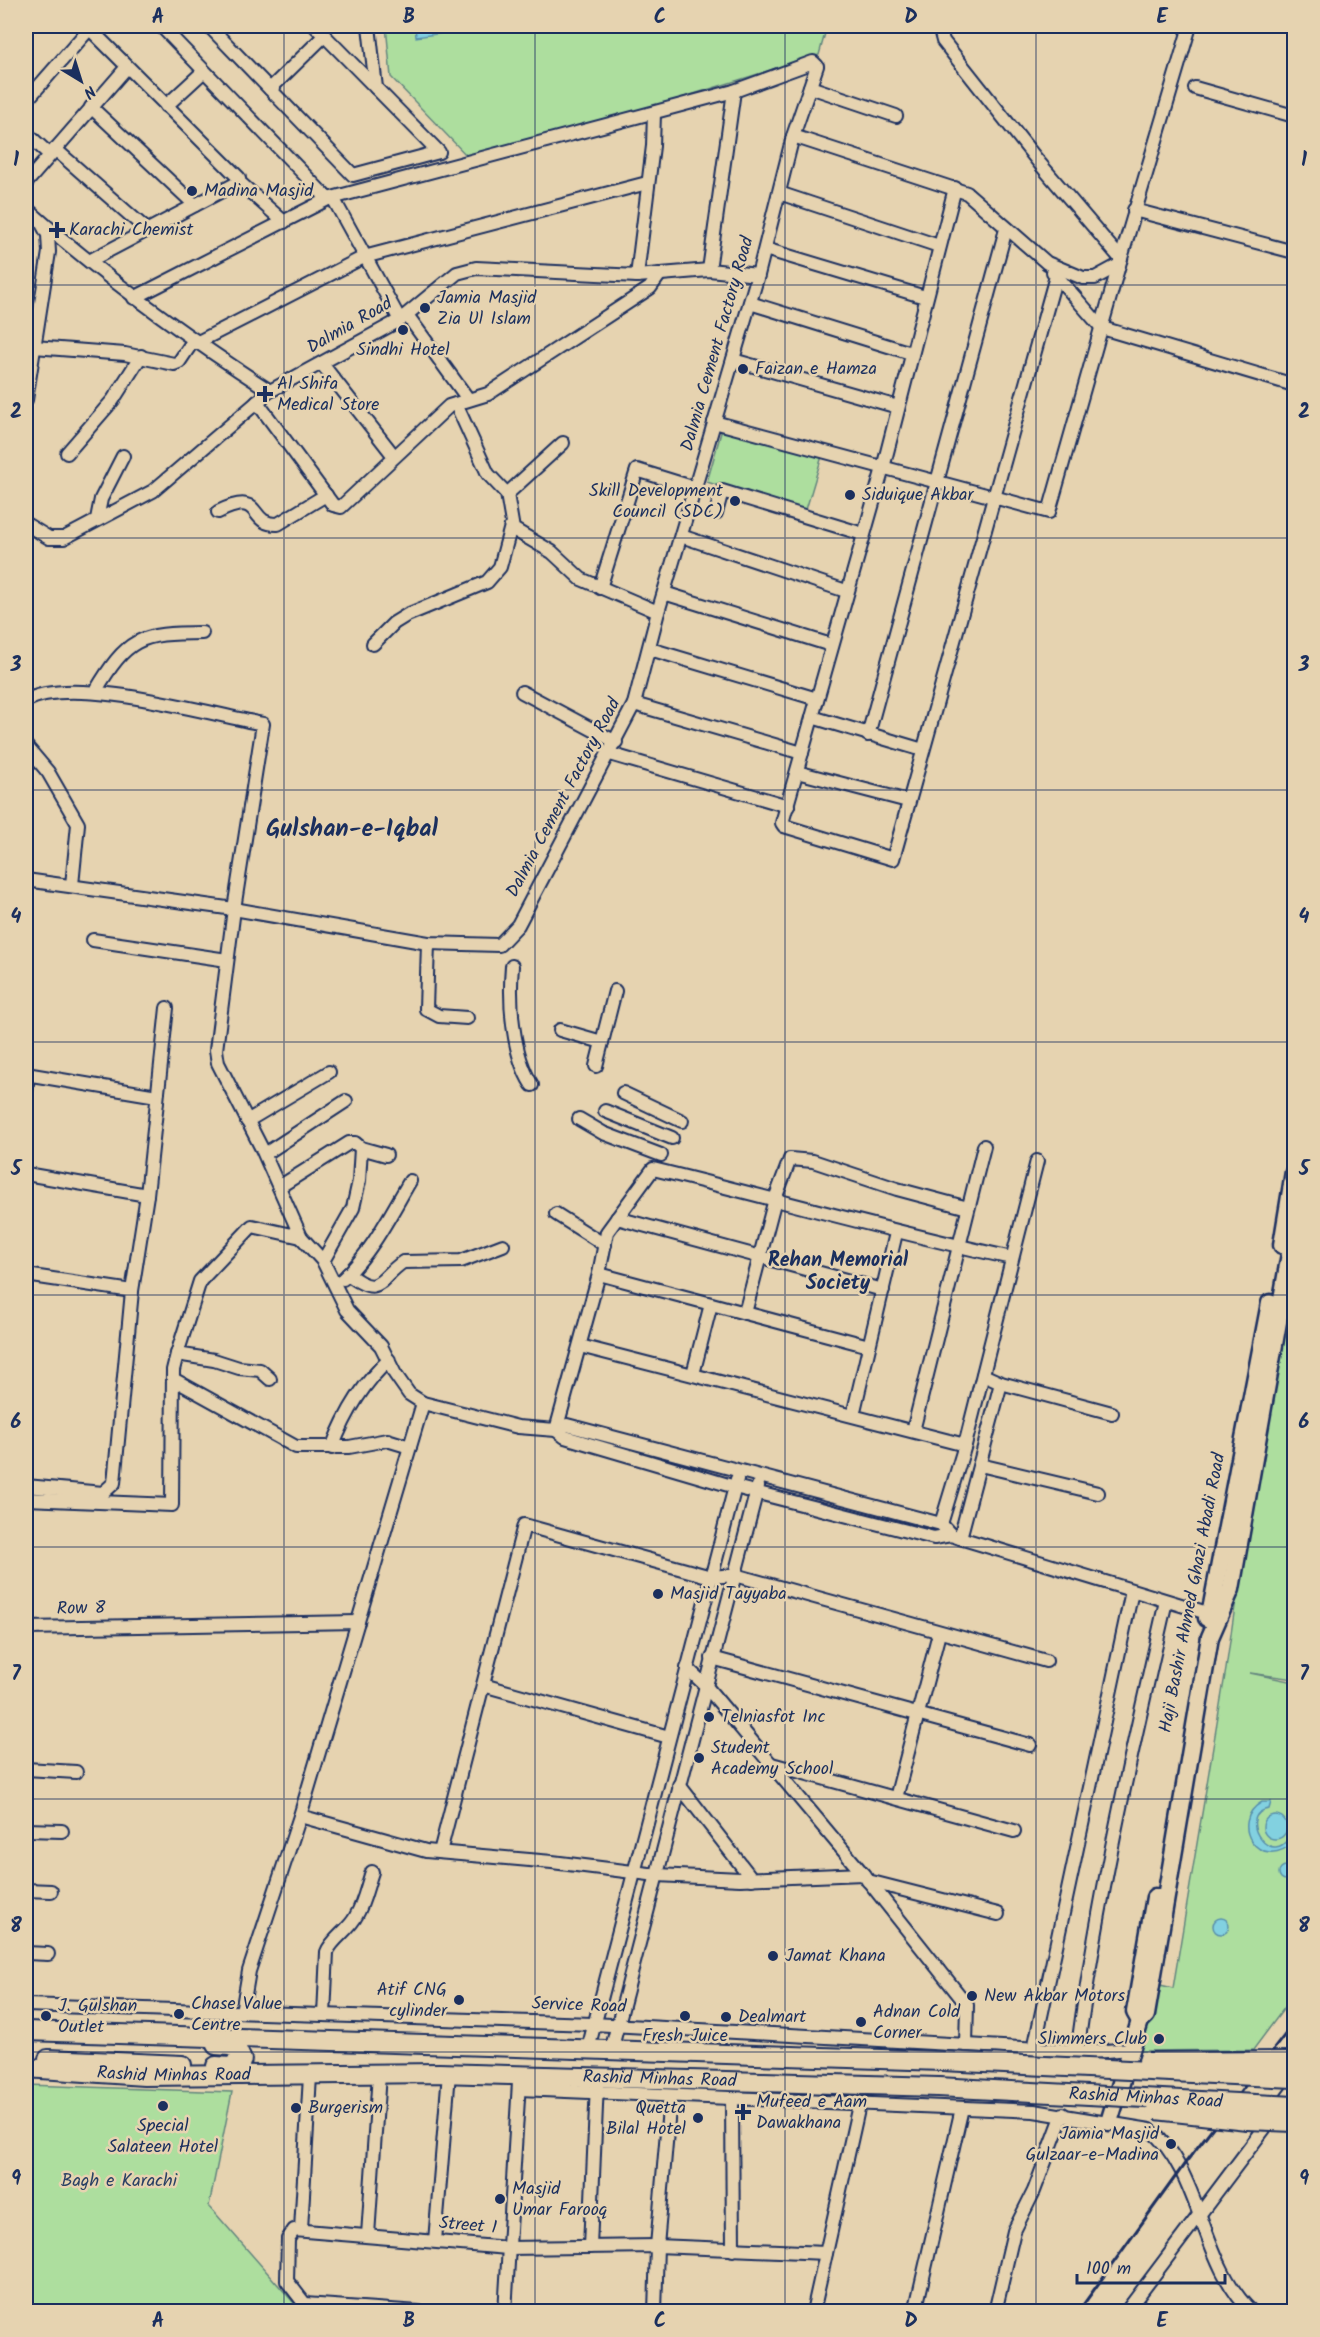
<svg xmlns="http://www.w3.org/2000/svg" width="1320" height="2337" viewBox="0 0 1320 2337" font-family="Kalam,sans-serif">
  <rect width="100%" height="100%" fill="#e6d3b0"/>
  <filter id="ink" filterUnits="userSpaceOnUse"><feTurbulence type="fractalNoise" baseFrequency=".0167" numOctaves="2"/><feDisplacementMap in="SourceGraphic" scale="12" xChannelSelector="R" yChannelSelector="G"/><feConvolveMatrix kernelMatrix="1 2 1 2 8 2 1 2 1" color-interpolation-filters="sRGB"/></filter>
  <g filter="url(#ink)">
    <g fill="#adde9e" stroke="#64867e" stroke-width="1.5">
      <polygon points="386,26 827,26 819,55 642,110 467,156 391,77"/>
      <polygon points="722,429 822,456 805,513 707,482"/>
      <polygon points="1294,1195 1294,1679 1250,1673 1294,1682 1294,1995 1253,2050 1139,2051 1152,1983 1173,1988 1226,1669"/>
      <polygon points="26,2085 232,2092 209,2206 301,2311 26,2311"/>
    </g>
    <g fill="#82d1e0" stroke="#5990ac" stroke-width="1.5">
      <polygon points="415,26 492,26 416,37"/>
      <path d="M 1262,1802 L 1271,1802 L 1269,1809 C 1232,1814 1276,1878 1293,1828 L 1288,1814 L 1291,1807 L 1294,1810 L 1294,1842 C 1259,1874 1227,1822 1262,1802 Z"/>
      <circle cx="1275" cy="1827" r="12"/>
      <circle cx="1286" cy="1873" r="7"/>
      <circle cx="1221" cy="1926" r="8"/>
    </g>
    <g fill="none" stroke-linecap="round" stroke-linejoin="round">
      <g stroke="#1b2f5e" stroke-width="16">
        <g id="street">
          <polyline points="87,26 239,178 239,182 284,222"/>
          <polyline points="161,26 328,199"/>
          <polyline points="209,26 353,175 439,152 315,26"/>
          <polyline points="369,26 376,88"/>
          <polyline points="939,26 943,41 1041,165 1121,259"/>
          <polyline points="810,87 896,116"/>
          <polyline points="1195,88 1294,116"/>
          <polyline points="270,89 324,36"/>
          <polyline points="26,101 90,28"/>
          <polyline points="166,106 204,71"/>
          <polyline points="91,107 195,205"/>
          <polyline points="26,133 50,155"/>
          <polyline points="793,136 967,193 1047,263 1083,278 1095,278 1119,265 1190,26"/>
          <polyline points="55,149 147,230"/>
          <polyline points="26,183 127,67"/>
          <polyline points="955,188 883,468 782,823 784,826 893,859 1056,276"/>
          <polyline points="779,193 939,246"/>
          <polyline points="333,198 400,320"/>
          <path d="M 26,208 C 102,276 184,335 270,391 L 400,320 L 457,273 L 476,268 L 637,276 L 709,270 L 758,275"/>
          <polyline points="1134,210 1294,252"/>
          <polyline points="765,249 925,297"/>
          <polyline points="89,261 239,182"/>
          <polyline points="709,270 734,91"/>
          <polyline points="1053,272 1102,328 1294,385"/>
          <polyline points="637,276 653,146 654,113"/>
          <polyline points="750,303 911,353"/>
          <polyline points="407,315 468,399"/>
          <polyline points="196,343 364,257 647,183"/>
          <polyline points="34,347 125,354 174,364 179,362 193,341"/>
          <polyline points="733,360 898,407"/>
          <polyline points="322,364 394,456"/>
          <polyline points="26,400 49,252 48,235 42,224"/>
          <polyline points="257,402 333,505 341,507 449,406 488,394 650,288 660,274"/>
          <polyline points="456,404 488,474 507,494 513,529 552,552 581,579 658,612"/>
          <polyline points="714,422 1049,512 1119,265"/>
          <polyline points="67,453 113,400 141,356"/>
          <polyline points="507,494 563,443"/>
          <path d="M 218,512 C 265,489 246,525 278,524 L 326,495"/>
          <polyline points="716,513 722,491 863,534"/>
          <polyline points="97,519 101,499 123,456"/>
          <polyline points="26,524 49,538 64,538 153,491 262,398"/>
          <polyline points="681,536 846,591"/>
          <polyline points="600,588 637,470 695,488"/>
          <polyline points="664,593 831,645"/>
          <polyline points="373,644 394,623 407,615 487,582 500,567 511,526"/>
          <polyline points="650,649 817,699"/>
          <path d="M 95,692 C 127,638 139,633 202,633"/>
          <polyline points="522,692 616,742"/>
          <path d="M 26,701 C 70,674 210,714 263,724 L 234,909 L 216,1050 L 218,1063 L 262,1149 L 301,1237 L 323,1261 L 347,1310 L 381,1346 L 395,1374 L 409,1394 L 423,1403 L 518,1427 L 556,1430 L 565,1437 L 735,1487 L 934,1538 L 951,1535"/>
          <polyline points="634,704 802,753"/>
          <polyline points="812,717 923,750"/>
          <polyline points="868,735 1006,229"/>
          <polyline points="26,746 48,772 78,824 72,885"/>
          <polyline points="610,754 788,806"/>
          <polyline points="797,772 908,801"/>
          <polyline points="26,880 234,909 428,943 499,945 518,925 634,704 658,612 758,275 793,136 817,66 813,62 734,91 328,199 134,298"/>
          <polyline points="93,940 227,960"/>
          <polyline points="428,943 426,1009 439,1016 467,1018"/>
          <path d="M 512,966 C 509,1002 512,1054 532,1085"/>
          <polyline points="560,1030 602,1042"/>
          <polyline points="596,1066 615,991"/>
          <polyline points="26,1074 157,1096"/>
          <polyline points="26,1092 28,1075"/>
          <polyline points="623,1093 682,1121"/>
          <polyline points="605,1111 672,1138"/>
          <polyline points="579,1119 603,1133 661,1155"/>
          <polyline points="247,1121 329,1072"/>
          <polyline points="361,1148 386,1155"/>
          <polyline points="265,1154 346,1101"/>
          <polyline points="26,1174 147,1195"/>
          <polyline points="279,1187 349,1143 355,1143 361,1148 359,1181 353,1208 323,1261"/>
          <polyline points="556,1214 605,1245"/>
          <polyline points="617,1218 883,1290"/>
          <path d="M 348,1274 C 380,1299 378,1279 403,1262 L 461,1261 L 503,1245"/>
          <polyline points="599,1274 869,1346"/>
          <polyline points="26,1275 132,1291"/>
          <path d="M 343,1279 C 372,1252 390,1215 410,1181"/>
          <polyline points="745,1313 775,1199 790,1159 813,1161 897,1189 968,1208"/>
          <polyline points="580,1346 965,1445"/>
          <polyline points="177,1354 214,1360 239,1368 260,1370 270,1379"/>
          <polyline points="693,1374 711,1304"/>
          <polyline points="983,1375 1001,1383 1112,1413"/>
          <polyline points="173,1379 296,1447 349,1447 387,1440 410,1447"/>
          <polyline points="853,1415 896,1233"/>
          <polyline points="556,1430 567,1425 941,1524 951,1535 960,1538 1214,1615"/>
          <path d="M 556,1430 L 599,1274 L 607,1232 L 653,1169 C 773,1198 891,1232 1012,1258"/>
          <polyline points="913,1431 984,1146"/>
          <path d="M 332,1448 C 345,1414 362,1384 389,1360"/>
          <polyline points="980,1465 1098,1493"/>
          <polyline points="26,1486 103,1493 114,1483 132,1291 147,1195 167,1008"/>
          <polyline points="26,1499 172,1505 173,1370 177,1354 200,1281 252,1226 301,1237"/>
          <polyline points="941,1524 965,1445 1037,1161"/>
          <polyline points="960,1538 1001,1383"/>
          <polyline points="26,1628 358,1622"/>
          <polyline points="712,1658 1030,1745"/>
          <polyline points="687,1668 704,1684 863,1874 967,2005 966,2045"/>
          <polyline points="483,1685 669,1737"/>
          <polyline points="768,1763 1014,1831"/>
          <polyline points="26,1769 76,1772"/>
          <polyline points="679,1785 752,1879"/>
          <polyline points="896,1798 939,1633"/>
          <polyline points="300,1816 426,1851 552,1862 657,1875 740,1879 863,1874"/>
          <polyline points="26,1830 62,1831"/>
          <polyline points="440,1852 524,1525 711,1577 735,1575 1046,1661"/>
          <polyline points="868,1881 998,1914"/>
          <polyline points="26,1890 51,1891"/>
          <polyline points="26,1953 48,1954"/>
          <polyline points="26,2005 593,2024 1094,2052 1130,2049"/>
          <polyline points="242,2012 249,1971 300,1816 423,1403"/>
          <path d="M 324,2015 L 327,1952 C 331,1940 350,1929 356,1916 C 364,1903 367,1886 372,1872"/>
          <polyline points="588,2049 737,1479"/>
          <polyline points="1034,2049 1132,1591"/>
          <polyline points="611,2051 758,1486"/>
          <path d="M 1074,2051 L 1079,2039 C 1099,1891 1133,1746 1166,1601"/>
          <path d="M 519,2089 L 1034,2111 L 1150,2130 C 1201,2170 1201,2265 1252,2312"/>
          <polyline points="732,2099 733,2250"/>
          <polyline points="301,2229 310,2076"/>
          <polyline points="368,2235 379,2074"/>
          <polyline points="435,2241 449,2073"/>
          <polyline points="590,2247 597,2083"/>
          <polyline points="305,2304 419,2312"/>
          <polyline points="311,2312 287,2281 288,2239 294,2230 508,2248 657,2246 826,2253"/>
          <polyline points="505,2312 519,2082"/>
          <polyline points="655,2312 657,2246 670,2097"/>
          <polyline points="813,2312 859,2105"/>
          <polyline points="915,2312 962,2108"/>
          <polyline points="995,2312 1014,2231 1034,2191 1063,2114"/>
          <polyline points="1126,2312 1294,2089"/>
        </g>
      </g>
      <g stroke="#1b2f5e" stroke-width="21">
        <g id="secondary">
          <polyline points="1282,1245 1294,1172"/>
          <polyline points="1207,1618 1212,1605 1270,1303"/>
          <polyline points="1140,2021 1135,2012 1155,1897"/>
          <polyline points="1109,2122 1140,2021 1146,2015 1210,1637 1231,1589 1294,1231"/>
        </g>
      </g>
      <g stroke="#1b2f5e" stroke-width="22">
        <g id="primary">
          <polyline points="26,2031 942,2061"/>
          <polyline points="48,2059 182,2065"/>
          <polyline points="216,2066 230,2067 242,2060 237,2049 230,2046 216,2045"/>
          <path id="s1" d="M 26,2068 L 144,2076 L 439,2073 L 938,2087"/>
        </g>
      </g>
      <use href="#street" stroke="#e6d3b0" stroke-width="12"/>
      <use href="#secondary" stroke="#e6d3b0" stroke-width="16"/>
      <use href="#primary" stroke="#e6d3b0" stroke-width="18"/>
      <polyline stroke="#1b2f5e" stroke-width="3" points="1078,2312 1186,2162 1294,2023"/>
      <g stroke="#1b2f5e" stroke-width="22" stroke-linecap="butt">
        <g id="primary-bridge">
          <polyline points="942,2061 1294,2078"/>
          <polyline points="1148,2062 1294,2061"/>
          <path id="s2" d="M 938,2087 L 1294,2106"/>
          <polyline points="1156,2110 1247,2120 1294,2122"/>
        </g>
      </g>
      <use href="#primary-bridge" stroke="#e6d3b0" stroke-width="18"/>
    </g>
  </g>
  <path fill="none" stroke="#1b2f5e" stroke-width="1.5" stroke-opacity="0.55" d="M 284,26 L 284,2312M 535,26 L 535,2312M 785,26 L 785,2312M 1036,26 L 1036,2312M 26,285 L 1294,285M 26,538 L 1294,538M 26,790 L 1294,790M 26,1042 L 1294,1042M 26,1295 L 1294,1295M 26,1547 L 1294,1547M 26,1799 L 1294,1799M 26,2052 L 1294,2052"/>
  <g fill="#1b2f5e" stroke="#e6d3b0" stroke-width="2">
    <circle cx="192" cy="191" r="6"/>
    <path d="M54 221h6v6h6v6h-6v6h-6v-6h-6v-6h6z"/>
    <circle cx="425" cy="308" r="6"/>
    <circle cx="403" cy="330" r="6"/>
    <circle cx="743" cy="369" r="6"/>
    <path d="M262 385h6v6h6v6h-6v6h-6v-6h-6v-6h6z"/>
    <circle cx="850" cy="495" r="6"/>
    <circle cx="735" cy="501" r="6"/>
    <circle cx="658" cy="1594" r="6"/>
    <circle cx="709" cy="1717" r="6"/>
    <circle cx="699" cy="1758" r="6"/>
    <circle cx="773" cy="1956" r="6"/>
    <circle cx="972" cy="1996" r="6"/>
    <circle cx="459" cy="2000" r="6"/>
    <circle cx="179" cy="2014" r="6"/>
    <circle cx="46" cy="2016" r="6"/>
    <circle cx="685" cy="2016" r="6"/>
    <circle cx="726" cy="2017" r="6"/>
    <circle cx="861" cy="2022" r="6"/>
    <circle cx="1159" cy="2039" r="6"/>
    <circle cx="163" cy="2106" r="6"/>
    <circle cx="296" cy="2108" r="6"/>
    <path d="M740 2103h6v6h6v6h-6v6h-6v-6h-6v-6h6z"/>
    <circle cx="698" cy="2118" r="6"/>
    <circle cx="1171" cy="2144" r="6"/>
    <circle cx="500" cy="2199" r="6"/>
  </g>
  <g text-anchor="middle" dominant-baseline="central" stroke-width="5" stroke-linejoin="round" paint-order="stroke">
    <g font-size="18" fill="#1b2f5e" stroke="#e6d3b0" text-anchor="start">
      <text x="204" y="191">Madina Masjid</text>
      <text x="69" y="230">Karachi Chemist</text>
      <text x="437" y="298">Jamia Masjid<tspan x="437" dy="21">Zia Ul Islam</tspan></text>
      <text x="403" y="350" text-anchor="middle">Sindhi Hotel</text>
      <text x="755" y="369">Faizan e Hamza</text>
      <text x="277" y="384">Al Shifa<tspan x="277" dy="21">Medical Store</tspan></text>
      <text x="723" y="491" text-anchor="end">Skill Development<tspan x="723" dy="21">Council (SDC)</tspan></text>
      <text x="862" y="495">Siduique Akbar</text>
      <text x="670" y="1594">Masjid Tayyaba</text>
      <text x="721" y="1717">Telniasfot Inc</text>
      <text x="711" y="1748">Student<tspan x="711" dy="21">Academy School</tspan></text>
      <text x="785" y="1956">Jamat Khana</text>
      <text x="447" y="1990" text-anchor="end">Atif CNG<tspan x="447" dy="21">cylinder</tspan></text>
      <text x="984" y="1996">New Akbar Motors</text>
      <text x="191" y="2004">Chase Value<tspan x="191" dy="21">Centre</tspan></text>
      <text x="58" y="2006">J. Gulshan<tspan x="58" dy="21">Outlet</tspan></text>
      <text x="873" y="2012">Adnan Cold<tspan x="873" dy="21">Corner</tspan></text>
      <text x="738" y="2017">Dealmart</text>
      <text x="685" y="2036" text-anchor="middle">Fresh Juice</text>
      <text x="1147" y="2039" text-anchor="end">Slimmers Club</text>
      <text x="756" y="2102">Mufeed e Aam<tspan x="756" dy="21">Dawakhana</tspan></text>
      <text x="308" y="2108">Burgerism</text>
      <text x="686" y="2108" text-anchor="end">Quetta<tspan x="686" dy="21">Bilal Hotel</tspan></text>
      <text x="163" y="2126" text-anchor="middle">Special<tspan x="163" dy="21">Salateen Hotel</tspan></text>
      <text x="1159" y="2134" text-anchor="end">Jamia Masjid<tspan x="1159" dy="21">Gulzaar-e-Madina</tspan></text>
      <text x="512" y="2189">Masjid<tspan x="512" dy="21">Umar Farooq</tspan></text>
    </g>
    <g font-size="18" fill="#1b2f5e" stroke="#e6d3b0">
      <text transform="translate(350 326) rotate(-30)">Dalmia Road</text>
      <text transform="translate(718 344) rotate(-74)">Dalmia Cement Factory Road</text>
      <text transform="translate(564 798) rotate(-62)">Dalmia Cement Factory Road</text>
      <text transform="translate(1193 1593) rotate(-79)">Haji Bashir Ahmed Ghazi Abadi Road</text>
      <text transform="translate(81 1609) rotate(-1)">Row 8</text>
      <text transform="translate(579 2006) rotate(2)">Service Road</text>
      <text stroke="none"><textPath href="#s1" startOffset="148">Rashid Minhas Road</textPath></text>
      <text stroke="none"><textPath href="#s1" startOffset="634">Rashid Minhas Road</textPath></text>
      <text stroke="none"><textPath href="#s2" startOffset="208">Rashid Minhas Road</textPath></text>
      <text transform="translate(468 2226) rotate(5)">Street 1</text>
    </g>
    <g font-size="18" fill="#2a4064" stroke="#e6d3b0">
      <text x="119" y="2181">Bagh e Karachi</text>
    </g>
    <g font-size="20" font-weight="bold" fill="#1b2f5e" stroke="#e6d3b0">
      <text x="838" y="1261">Rehan Memorial<tspan x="838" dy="23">Society</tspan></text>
    </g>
    <g font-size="24" font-weight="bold" fill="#1b2f5e" stroke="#e6d3b0">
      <text x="352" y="829">Gulshan-e-Iqbal</text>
    </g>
  </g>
  <rect width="1320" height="2337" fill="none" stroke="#e6d3b0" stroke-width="66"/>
  <g transform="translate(81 81) rotate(142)" stroke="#e6d3b0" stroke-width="4.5" paint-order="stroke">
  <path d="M0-4.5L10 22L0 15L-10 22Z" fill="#1b2f5e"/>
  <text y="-9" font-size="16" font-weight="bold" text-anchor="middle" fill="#1b2f5e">N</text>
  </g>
  <path d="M1077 2274v9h148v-9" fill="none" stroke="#1b2f5e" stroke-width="3"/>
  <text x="1086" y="2274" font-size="18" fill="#1b2f5e" stroke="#e6d3b0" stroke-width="4.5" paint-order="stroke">100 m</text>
  <rect x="33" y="33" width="1254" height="2271" fill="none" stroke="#1b2f5e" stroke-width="2"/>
  <g font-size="20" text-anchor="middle" font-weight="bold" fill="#1b2f5e">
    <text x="158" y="23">A</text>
    <text x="409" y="23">B</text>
    <text x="660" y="23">C</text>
    <text x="911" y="23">D</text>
    <text x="1162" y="23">E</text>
    <text x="16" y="166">1</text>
    <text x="1304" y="166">1</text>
    <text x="16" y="418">2</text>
    <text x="1304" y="418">2</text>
    <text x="16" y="671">3</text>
    <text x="1304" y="671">3</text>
    <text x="16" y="923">4</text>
    <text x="1304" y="923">4</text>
    <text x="16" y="1175">5</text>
    <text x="1304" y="1175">5</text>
    <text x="16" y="1428">6</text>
    <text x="1304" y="1428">6</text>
    <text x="16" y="1680">7</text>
    <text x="1304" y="1680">7</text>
    <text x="16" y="1932">8</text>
    <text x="1304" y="1932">8</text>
    <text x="16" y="2185">9</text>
    <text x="1304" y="2185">9</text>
    <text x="158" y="2327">A</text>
    <text x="409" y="2327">B</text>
    <text x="660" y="2327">C</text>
    <text x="911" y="2327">D</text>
    <text x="1162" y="2327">E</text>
  </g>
</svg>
